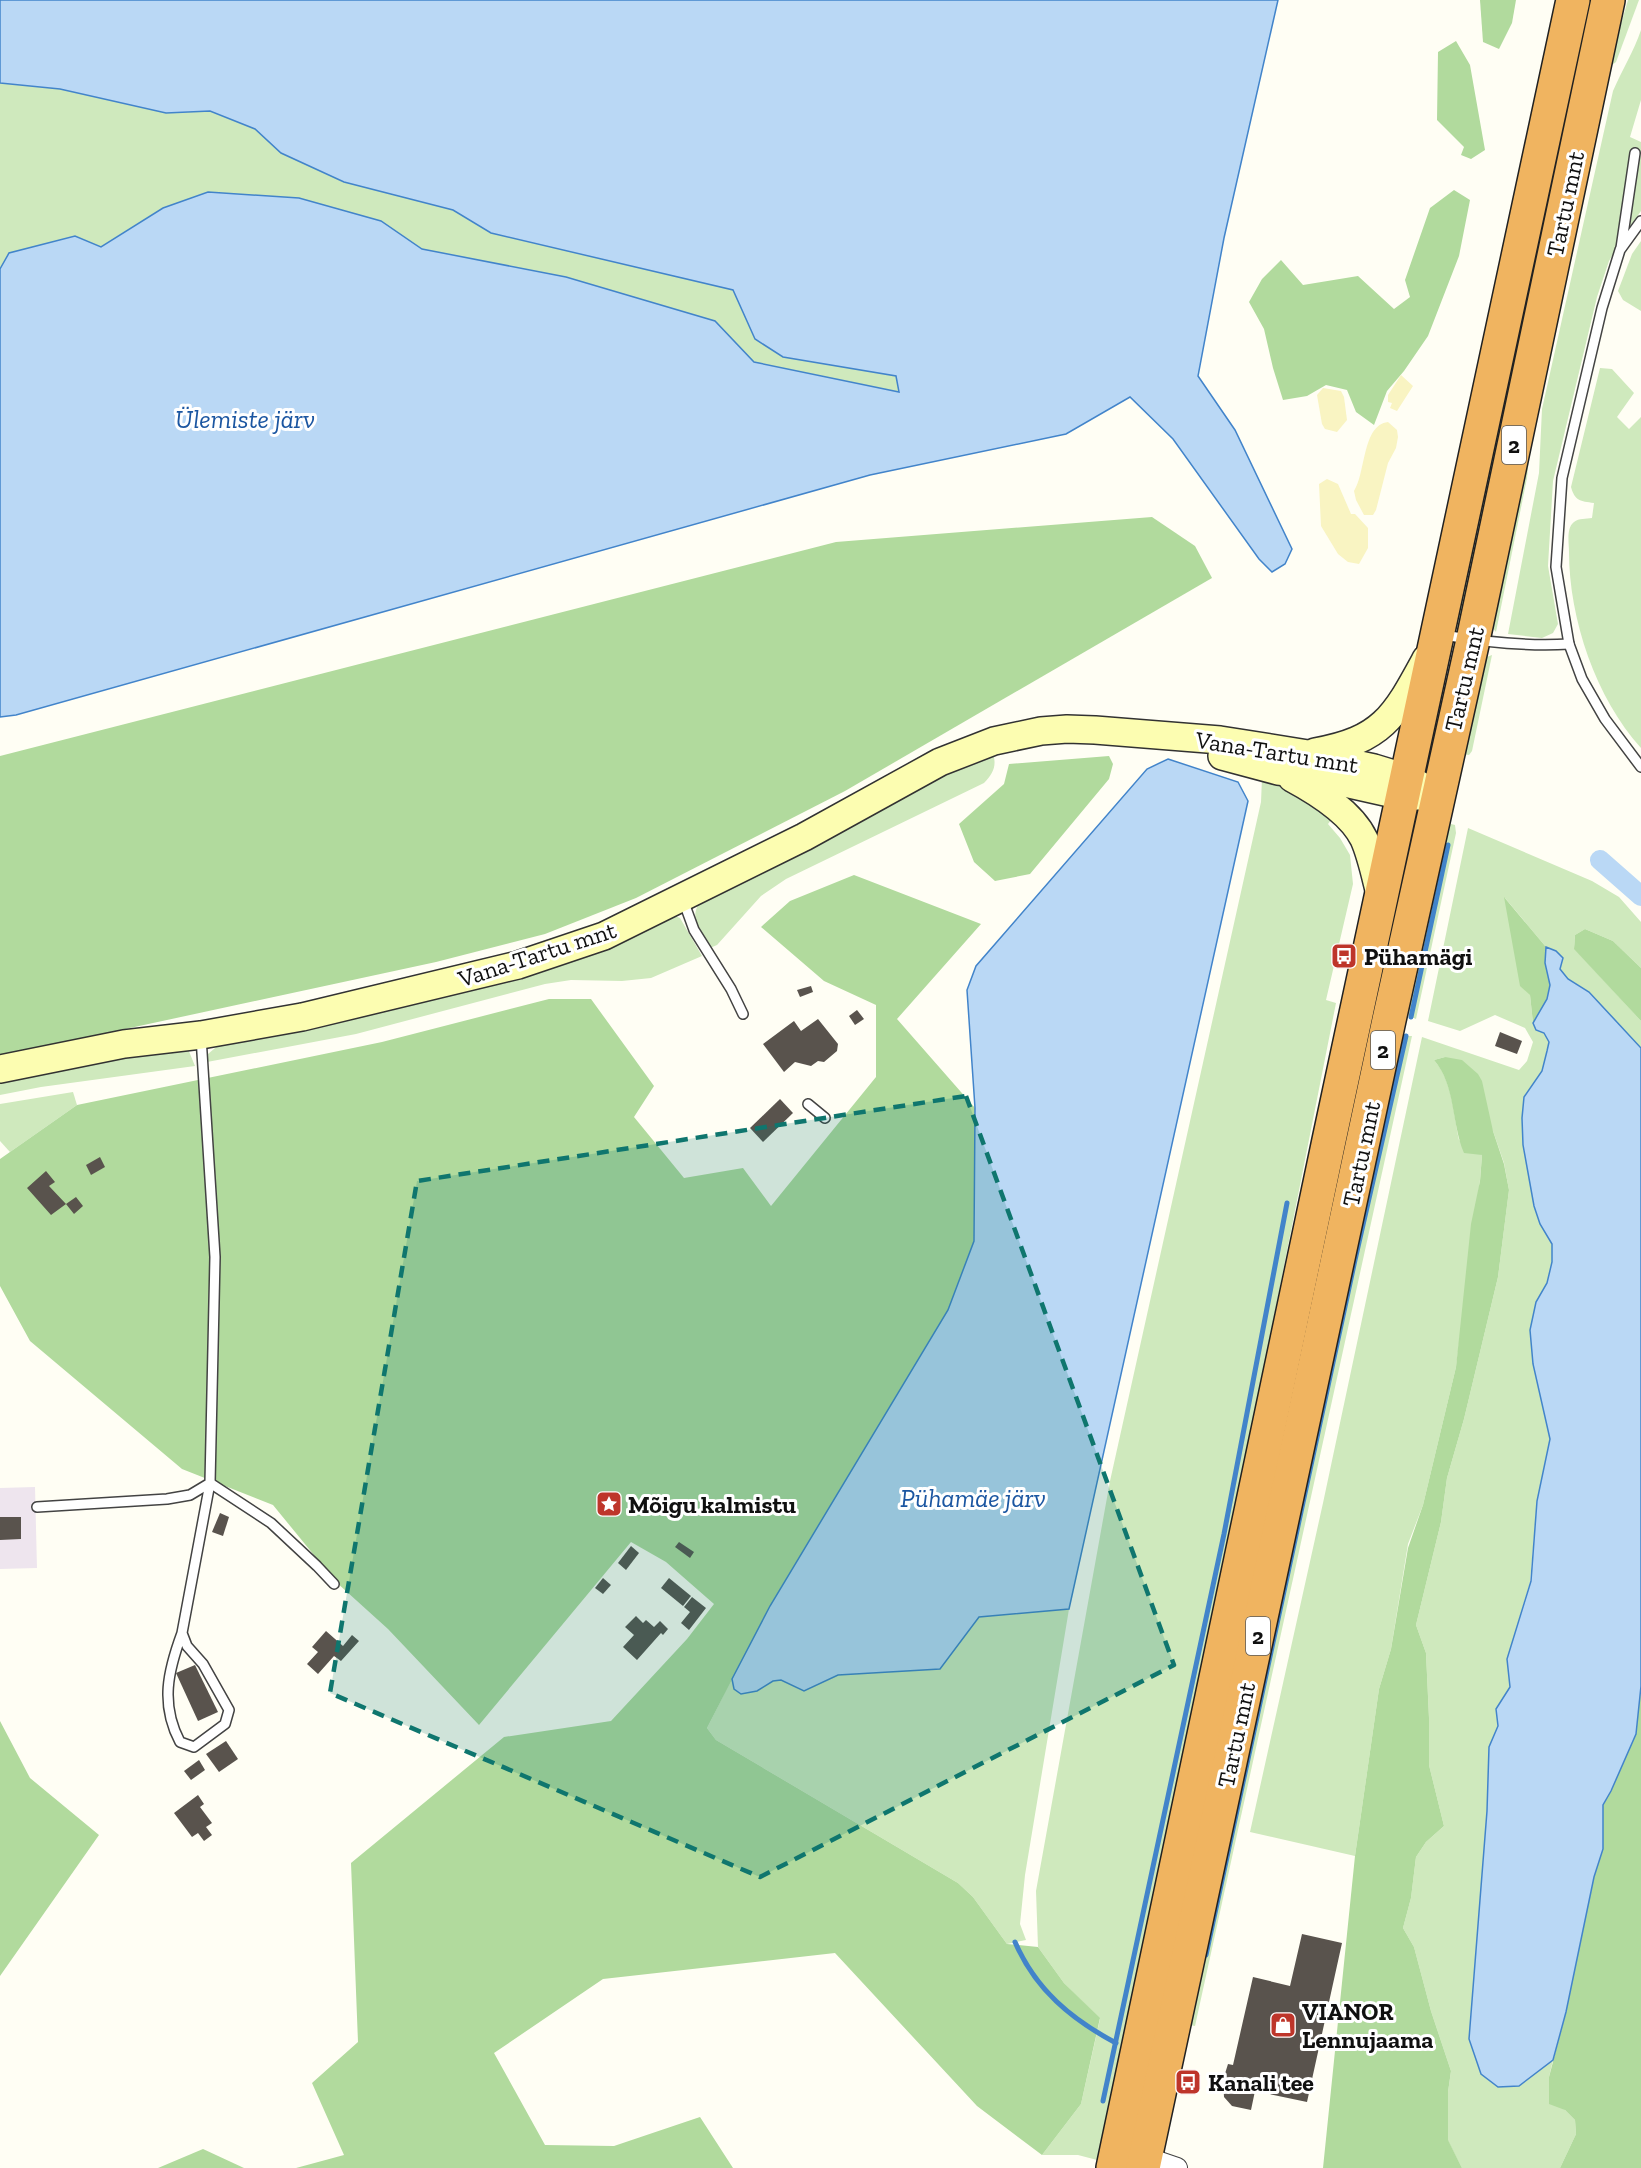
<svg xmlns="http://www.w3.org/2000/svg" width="1641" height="2168" viewBox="0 0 1641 2168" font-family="'Zilla Slab',serif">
  <rect width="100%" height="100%" fill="#fffef4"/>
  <polygon fill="#eee5ee" points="35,1487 37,1568 0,1569 0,1488"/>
  <g fill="#cfe9bd">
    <polygon points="1584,0 1595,0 1463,629 1452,627"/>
    <polygon points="1628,0 1639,0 1619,54 1616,62 1608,68"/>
    <path d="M 1641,30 L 1641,100 L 1630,137 L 1641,142 L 1641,211 L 1626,232 L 1609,261 L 1597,297 L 1553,481 L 1548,566 L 1558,624 L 1553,633 L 1542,638 L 1508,634 L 1539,473 L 1542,409 L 1613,91 C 1622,70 1634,51 1641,30 Z"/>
    <polygon points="0,83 60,89 166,113 210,111 255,129 281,153 344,182 453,210 491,233 733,290 755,339 783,357 897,376 900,392 754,362 715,321 566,277 422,249 380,221 163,208 101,247 9,253 0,269"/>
    <polygon points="1641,241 1641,311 1623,300 1618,291 1632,254"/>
    <path d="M 1600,368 L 1612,369 L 1634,393 L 1617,417 L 1629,429 L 1641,417 L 1641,748 C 1596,698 1569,619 1569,552 C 1569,543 1566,528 1574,522 C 1579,518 1586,519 1592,518 L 1594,503 C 1580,501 1575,501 1571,487 Z"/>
    <polygon points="1532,429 1527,478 1496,632 1491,626"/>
    <polygon points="1492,655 1472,751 1469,755 1461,754 1484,658"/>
    <path d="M 993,753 C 997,766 993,774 984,783 L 786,879 L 761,896 L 717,945 L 710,948 C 701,933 689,920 699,903 L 940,774 Z"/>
    <polygon points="1262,778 1288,788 1334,816 1328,824 1340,838 1350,855 1353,884 1326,1000 1336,1003 1219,1595 1101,2161 1078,2155 1042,2155 1081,2104 1100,2019 1064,1983 1038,1947 1036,1891 1110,1481 1261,802"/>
    <polygon points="1451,824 1455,825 1456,833 1416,1019 1407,1015 1447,829"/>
    <path d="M 1468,828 L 1592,881 L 1619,897 L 1641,922 L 1641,968 L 1613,941 L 1585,929 L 1575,935 L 1574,948 L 1641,1021 L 1641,1048 L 1589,992 L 1568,979 L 1560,969 L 1556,951 L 1546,947 L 1505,898 L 1530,995 L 1533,1023 L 1536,1030 L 1544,1033 L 1549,1042 L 1542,1071 L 1524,1097 L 1522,1118 L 1523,1145 L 1534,1206 L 1540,1224 L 1552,1244 L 1552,1262 L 1547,1283 L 1536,1302 L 1533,1364 L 1550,1439 L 1537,1501 L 1530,1582 L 1507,1660 L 1510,1687 L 1496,1709 L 1498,1726 L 1489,1747 L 1487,1811 L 1469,2039 L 1519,2086 L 1553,2060 L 1549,2077 L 1565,2110 L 1575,2120 L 1576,2134 L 1560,2168 L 1462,2168 L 1448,2141 L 1448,2092 L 1451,2071 L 1431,2011 L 1414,1947 L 1403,1928 L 1411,1898 L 1416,1857 L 1426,1842 L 1444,1826 L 1429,1765 L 1429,1718 L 1426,1653 L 1416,1625 L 1441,1522 L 1447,1478 L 1464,1419 L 1498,1277 L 1509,1190 L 1504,1163 L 1493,1131 L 1445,1057 L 1434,1060 C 1453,1082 1453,1112 1459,1140 L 1482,1155 L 1480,1180 L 1456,1367 L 1423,1505 L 1408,1544 L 1391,1649 L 1379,1689 L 1355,1856 L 1250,1832 L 1323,1503 L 1422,1037 L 1519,1070 L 1527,1061 L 1533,1042 L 1525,1028 L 1495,1015 L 1460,1031 L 1428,1021 Z"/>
    <polygon points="675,916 680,918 702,956 651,978 622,981 571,980 545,984 356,1034 207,1062 208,1054 221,1043 618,940"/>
    <polygon points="1400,1036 1412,1036 1195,2026 1189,2025"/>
    <polygon points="188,1049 195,1066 41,1087 0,1095 0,1080 120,1056"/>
    <polygon points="73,1092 77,1105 10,1152 0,1141 0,1104"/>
    <polygon points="1069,1609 1025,1875 1020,1924 1026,1940 1007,1944 973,1897 958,1883 716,1740 707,1728 732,1679 734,1689 757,1691 773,1681 781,1680 804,1691 838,1675 940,1669 979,1617"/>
  </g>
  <g fill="#b1da9d">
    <polygon points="1480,0 1516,0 1512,23 1499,49 1483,42"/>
    <polygon points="1456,41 1470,65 1485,150 1471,159 1461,155 1464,147 1437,120 1438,52"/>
    <polygon points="1454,190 1470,200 1459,256 1428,336 1404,371 1387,391 1374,425 1356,412 1347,390 1326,385 1307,396 1283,400 1273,368 1264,329 1249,302 1262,279 1281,260 1303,285 1358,276 1394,309 1410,297 1405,280 1430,208"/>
    <polygon points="1152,517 1195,546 1212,578 845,791 636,898 545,934 436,962 0,1056 0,756 836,542"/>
    <polygon points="1109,756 1113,764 1109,779 1030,874 995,881 974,862 959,824 1004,784 1009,764"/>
    <polygon points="854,875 981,924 897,1019 975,1108 974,1241 948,1310 770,1606 707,1728 716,1740 958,1883 973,1897 1007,1944 1038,1947 1064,1983 1100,2018 1081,2104 1042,2155 977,2106 835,1953 603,1979 494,2053 545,2145 614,2146 700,2117 733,2168 296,2168 344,2155 312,2083 358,2042 351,1863 504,1737 611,1721 687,1639 714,1604 666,1562 631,1542 479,1725 388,1629 336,1582 273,1505 182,1469 30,1341 0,1286 0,1159 77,1105 382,1042 549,999 591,999 654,1086 634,1117 684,1178 743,1168 771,1206 876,1077 876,1005 824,981 761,927 790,901"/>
    <polygon points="1504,897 1546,947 1545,963 1550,985 1547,999 1533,1023 1530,995 1520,986"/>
    <polygon points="1585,929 1613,941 1641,968 1641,1021 1574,949 1575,935"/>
    <path d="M 1445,1057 L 1462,1060 L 1478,1074 L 1482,1081 L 1493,1131 L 1504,1164 L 1509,1190 L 1498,1277 L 1464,1419 L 1447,1478 L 1441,1522 L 1416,1625 L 1426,1653 L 1429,1718 L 1429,1765 L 1444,1826 L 1426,1842 L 1416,1857 L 1411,1898 L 1403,1928 L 1414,1947 L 1431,2011 L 1451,2071 L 1448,2092 L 1448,2140 L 1462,2168 L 1323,2168 L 1355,1856 L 1379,1689 L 1391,1649 L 1408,1548 L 1423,1505 L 1456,1367 L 1471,1224 L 1480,1181 L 1482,1155 L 1464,1153 C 1451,1122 1456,1086 1434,1060 Z"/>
    <polygon points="1641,1686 1641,2168 1560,2168 1576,2134 1575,2120 1565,2110 1549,2104 1549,2077 1566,2012 1594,1877 1603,1849 1603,1805 1611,1791 1636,1733"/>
    <polygon points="0,1721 30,1778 99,1835 0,1976"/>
    <polygon points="203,2149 244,2168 158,2168"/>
  </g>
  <g fill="#f9f4c2">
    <polygon points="1401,375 1413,386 1397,411 1390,408 1392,403 1388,402 1388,395"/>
    <polygon points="1323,388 1341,391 1344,397 1347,420 1337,432 1325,429 1322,424 1317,395"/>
    <path d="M 1388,422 L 1397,430 L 1398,437 L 1396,448 L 1388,463 L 1376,510 L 1373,515 L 1364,515 L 1356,500 L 1354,491 C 1366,473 1362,425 1388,422 Z"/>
    <polygon points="1327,479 1338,484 1351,514 1355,514 1368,528 1368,548 1359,564 1348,562 1338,554 1321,526 1319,484"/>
  </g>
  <g fill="#bad8f5" stroke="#4284ca" stroke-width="1.5">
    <polygon points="0,0 1278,0 1224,238 1198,376 1235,430 1292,549 1285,564 1272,572 1259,559 1173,439 1130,397 1066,434 870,475 16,715 0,717 0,269 9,253 75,236 101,247 163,208 208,192 299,198 381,221 422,249 566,277 715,321 754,362 899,392 896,376 783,357 755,339 733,290 491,233 453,210 344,182 281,153 255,129 210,111 166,113 60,89 0,83"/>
    <polygon points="1168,759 1238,782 1248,801 1069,1609 979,1617 940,1669 838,1675 804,1691 781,1680 773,1681 757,1691 741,1694 734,1689 732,1679 770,1606 948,1310 974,1241 975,1108 967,990 976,966 1147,769"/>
    <polygon points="1546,947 1556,951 1563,958 1560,969 1568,979 1589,992 1641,1048 1641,1686 1636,1734 1611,1791 1603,1805 1603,1849 1594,1877 1566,2012 1553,2060 1519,2086 1498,2087 1481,2074 1469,2039 1487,1811 1489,1747 1498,1726 1496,1709 1510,1687 1507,1659 1531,1581 1537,1501 1550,1439 1533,1364 1530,1330 1536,1302 1547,1283 1552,1262 1552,1244 1540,1224 1534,1206 1523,1145 1522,1118 1524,1097 1542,1071 1547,1051 1549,1042 1544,1033 1536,1030 1533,1023 1547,999 1550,985 1545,963"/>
  </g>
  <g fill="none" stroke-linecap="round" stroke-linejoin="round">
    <g stroke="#4284ca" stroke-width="5">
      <polyline points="1411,1017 1448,845"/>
      <path d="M 1015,1942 C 1036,1990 1071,2019 1116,2043"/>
      <polyline points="1206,1955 1355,1260 1406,1036"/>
      <polyline points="1103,2101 1224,1534 1287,1203"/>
    </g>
    <polyline stroke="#bad8f5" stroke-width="20" points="1600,860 1641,896"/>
  </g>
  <g fill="#59534d">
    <polygon points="811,986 813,992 800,997 797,990"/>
    <polygon points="857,1010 864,1019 855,1025 849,1016"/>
    <polygon points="818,1019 838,1044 837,1051 824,1062 818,1061 811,1066 795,1062 784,1072 763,1044 794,1021 801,1031"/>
    <polygon points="1500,1032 1522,1041 1517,1054 1495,1046"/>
    <polygon points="780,1099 793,1113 763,1142 750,1128"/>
    <polygon points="100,1157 105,1167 91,1175 86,1165"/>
    <polygon points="46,1171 55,1182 49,1186 66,1204 76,1197 83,1206 74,1214 66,1204 51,1215 27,1188"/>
    <polygon points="220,1513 229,1517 223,1536 212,1532"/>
    <polygon points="0,1517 21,1517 21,1539 0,1540"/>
    <polygon points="679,1542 694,1552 690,1558 675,1547"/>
    <polygon points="631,1546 639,1553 626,1570 618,1563"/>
    <polygon points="603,1578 611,1585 603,1594 595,1588"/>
    <polygon points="669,1578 691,1596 683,1606 661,1588"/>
    <polygon points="692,1597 706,1608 689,1630 681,1623 690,1612 684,1607"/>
    <polygon points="636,1616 643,1623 646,1620 654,1627 660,1621 668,1629 663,1635 661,1633 637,1660 623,1647 634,1635 625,1627"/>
    <polygon points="326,1631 343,1646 352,1635 359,1641 341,1661 334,1656 318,1674 307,1664 318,1652 312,1647"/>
    <polygon points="195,1665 218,1712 198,1721 176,1673"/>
    <polygon points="226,1741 238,1759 219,1772 206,1754"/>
    <polygon points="199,1760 205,1770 191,1780 184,1771"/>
    <polygon points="198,1795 204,1804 200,1807 212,1823 206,1827 212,1835 204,1841 198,1833 192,1837 174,1813"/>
    <polygon points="1302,1934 1342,1943 1307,2102 1255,2091 1251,2110 1232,2106 1224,2097 1223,2080 1228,2064 1233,2065 1253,1977 1290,1986"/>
  </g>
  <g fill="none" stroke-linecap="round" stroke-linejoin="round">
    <g stroke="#434343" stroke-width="12">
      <g id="lane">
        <polyline points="1641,221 1620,250 1602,308 1562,478 1556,567 1569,644 1582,679 1605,719 1641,767"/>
        <polyline points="1621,248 1635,153"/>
        <path d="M 1443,635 C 1485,642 1527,647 1569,644"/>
        <polyline points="683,900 694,930 731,989 743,1014"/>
        <polyline points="808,1104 825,1118"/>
        <polyline points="37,1507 167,1499 190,1495 210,1483 215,1257 201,1037"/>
        <path d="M 182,1633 C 168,1671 160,1704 180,1742 L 194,1747 L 225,1724 L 229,1710 L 203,1664 L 187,1646 L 182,1633 L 210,1483 L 271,1523 L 317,1566 L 334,1584"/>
      </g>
    </g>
    <g stroke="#434343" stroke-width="22">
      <polyline id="street" points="1136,2154 1177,2168"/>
    </g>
    <g stroke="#323232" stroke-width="30">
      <g id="secondary">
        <path d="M 1315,752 C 1383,740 1395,716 1426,659"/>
        <polyline points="1222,756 1278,771 1305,774 1403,796 1422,796"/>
        <path d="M 1292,778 C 1318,792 1351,812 1364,839 C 1372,857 1376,879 1381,898"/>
        <polyline points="0,1069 124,1044 201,1035 302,1017 518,965 604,936 804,837 940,762 994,741 1041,731 1067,729 1095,730 1220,740 1308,754 1374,768 1407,778 1438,795"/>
      </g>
    </g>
    <g stroke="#212121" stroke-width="36">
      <g id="highway">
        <path d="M 1113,2168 C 1261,1444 1420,723 1573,0"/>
        <polyline points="1143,2168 1389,1020 1473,640 1608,0"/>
      </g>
    </g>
    <use href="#lane" stroke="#fff" stroke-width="9"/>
    <use href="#street" stroke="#fff" stroke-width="20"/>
    <use href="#secondary" stroke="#fcfdb1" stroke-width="27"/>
    <use href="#highway" stroke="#f0b460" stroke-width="33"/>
  </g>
  <path fill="#0f766e" fill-opacity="0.2" stroke="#0f766e" stroke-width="4.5" stroke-dasharray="12 8" stroke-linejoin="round" d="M 966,1096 L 1174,1665 L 760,1877 L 330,1693 L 417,1181 Z"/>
  <defs>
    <g id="bus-square" transform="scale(1.35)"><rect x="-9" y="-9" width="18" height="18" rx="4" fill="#be352a" stroke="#fff"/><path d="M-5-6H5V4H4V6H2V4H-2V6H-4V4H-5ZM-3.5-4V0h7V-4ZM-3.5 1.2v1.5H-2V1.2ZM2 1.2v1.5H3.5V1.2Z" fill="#fff"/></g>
    <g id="sight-square" transform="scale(1.35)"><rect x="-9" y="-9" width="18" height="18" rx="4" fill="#be352a" stroke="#fff"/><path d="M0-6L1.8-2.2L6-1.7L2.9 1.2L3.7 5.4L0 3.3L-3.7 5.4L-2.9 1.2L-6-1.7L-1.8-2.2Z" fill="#fff"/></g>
    <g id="shop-square" transform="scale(1.35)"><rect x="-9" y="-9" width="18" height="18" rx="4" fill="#be352a" stroke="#fff"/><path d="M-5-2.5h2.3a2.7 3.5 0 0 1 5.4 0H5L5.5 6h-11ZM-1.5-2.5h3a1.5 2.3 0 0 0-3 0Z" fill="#fff"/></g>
  </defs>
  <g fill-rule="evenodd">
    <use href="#bus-square" x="1344" y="956"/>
    <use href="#sight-square" x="609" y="1504"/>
    <use href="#shop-square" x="1283" y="2025"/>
    <use href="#bus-square" x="1188" y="2082"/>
  </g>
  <g text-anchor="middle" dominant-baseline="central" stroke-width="6" stroke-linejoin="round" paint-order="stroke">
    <g fill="#fff" stroke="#585858" stroke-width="1.5">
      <rect x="1502" y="426" width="24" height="38" rx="4.5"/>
      <rect x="1371" y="1031" width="24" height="38" rx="4.5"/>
      <rect x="1246" y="1617" width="24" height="38" rx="4.5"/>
    </g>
    <g font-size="22" font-weight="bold" fill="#101010">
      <text x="1514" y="445">2</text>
      <text x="1383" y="1050">2</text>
      <text x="1258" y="1636">2</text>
    </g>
    <g font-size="24" fill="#101010" stroke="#fff">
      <text transform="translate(1565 204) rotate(-78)">Tartu mnt</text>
      <text transform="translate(1464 679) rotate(-77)">Tartu mnt</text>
      <text transform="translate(1277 752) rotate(9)">Vana-Tartu mnt</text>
      <text transform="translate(537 954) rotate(-18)">Vana-Tartu mnt</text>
      <text transform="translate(1361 1154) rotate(-78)">Tartu mnt</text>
      <text transform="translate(1236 1735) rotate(-78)">Tartu mnt</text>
    </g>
    <g font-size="24" font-weight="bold" fill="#101010" stroke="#fff" text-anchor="start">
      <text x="1364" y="956">Pühamägi</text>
      <text x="628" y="1504">Mõigu kalmistu</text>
      <text x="1302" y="2011">VIANOR<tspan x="1302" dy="28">Lennujaama</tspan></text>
      <text x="1208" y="2082">Kanali tee</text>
    </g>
    <g font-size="26" font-style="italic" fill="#1b56a1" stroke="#fff">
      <text x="245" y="419">Ülemiste järv</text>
      <text x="973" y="1498">Pühamäe järv</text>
    </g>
  </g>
</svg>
